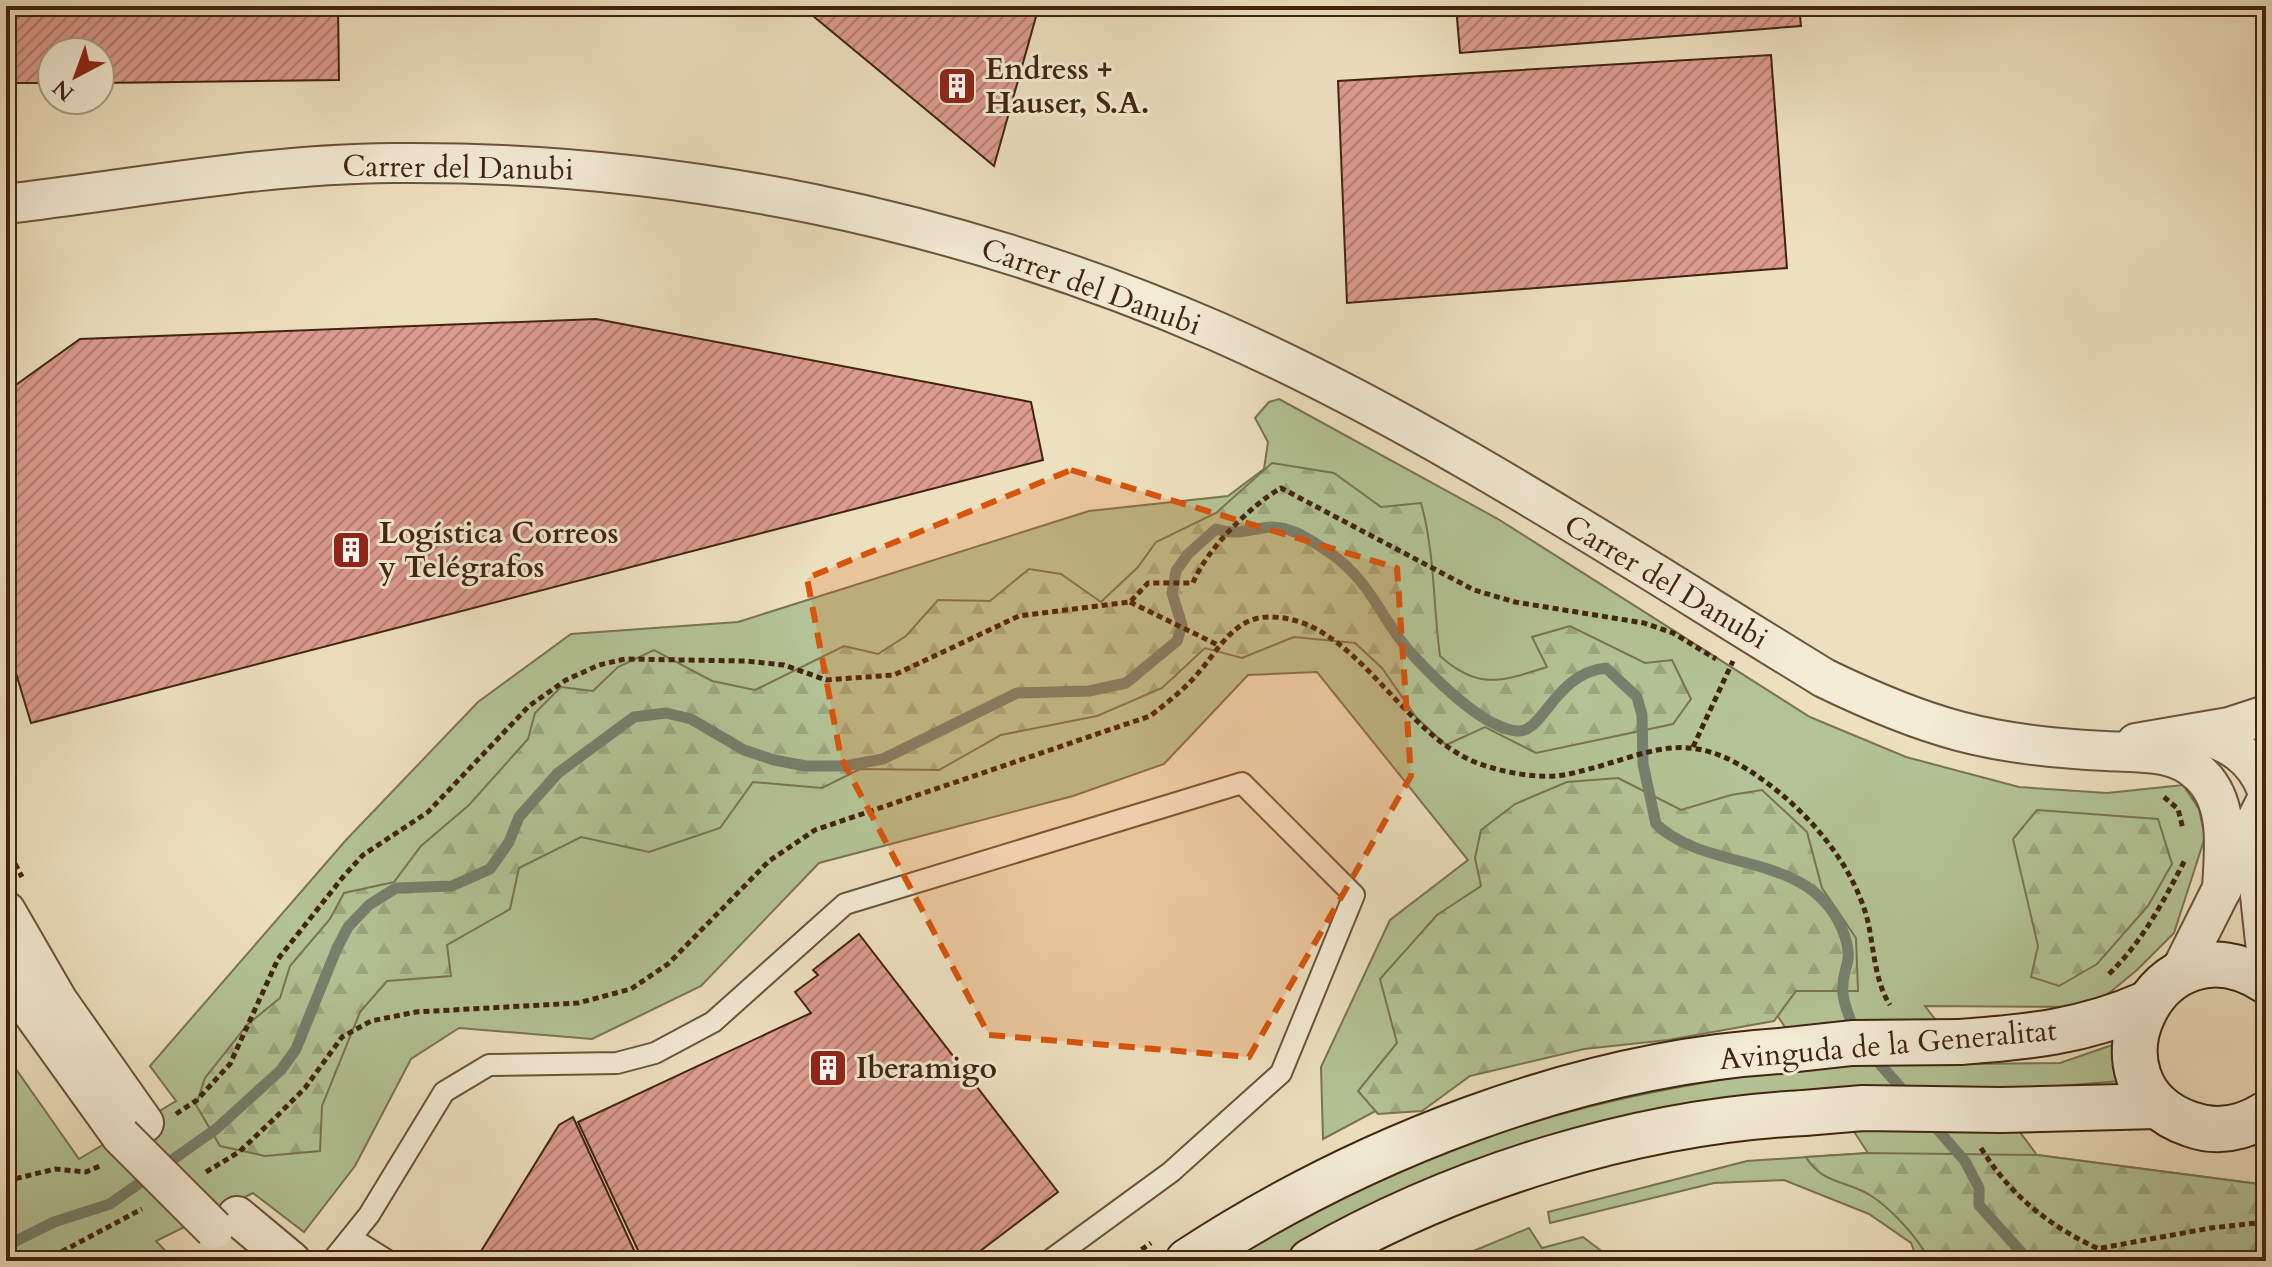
<svg xmlns="http://www.w3.org/2000/svg" width="2272" height="1267" viewBox="0 0 2272 1267" font-family="Cardo,serif">
  <defs>
    <pattern id="forest-firs" width="22" height="20" patternUnits="userSpaceOnUse" patternTransform="scale(2)"><rect width="22" height="20" fill="#b3c395"/><path d="M5 1l3.5 6h-7zM16 11l3.5 6h-7z" fill="#9ba77f"/></pattern>
    <pattern id="building-hatch" width="6" height="6" patternUnits="userSpaceOnUse" patternTransform="scale(2)"><rect width="6" height="6" fill="#dc9b8e"/><path d="M-1 1l2-2M0 6l6-6M5 7l2-2" fill="none" stroke="#b47e73"/></pattern>
  </defs>
  <rect width="100%" height="100%" fill="#ede0bf"/>
  <filter id="stains"><feTurbulence type="fractalNoise" baseFrequency=".0025" numOctaves="4"/><feColorMatrix values="0 0 0 0 .2 0 0 0 0 .09 0 0 0 0 .02 0 0 0 .5 -.17"/></filter>
  <radialGradient id="worn" r=".72"><stop offset=".6" stop-color="#630" stop-opacity="0"/><stop offset="1" stop-color="#630" stop-opacity=".3"/></radialGradient>
  <g fill="#b3c395" stroke="#7a7452" stroke-width="2">
    <path d="M 1279,399 L 1498,519 L 1810,717 L 1906,757 L 2019,787 L 2107,793 L 2183,785 L 2199,809 L 2205,837 L 2174,933 L 2137,970 L 2092,1007 L 1925,1006 L 1969,1064 L 2060,1063 L 2112,1045 L 2120,1081 L 2035,1088 L 1987,1088 L 2037,1155 L 2266,1185 L 2266,1261 L 1918,1261 L 1911,1243 L 1869,1214 L 1784,1180 L 1714,1183 L 1550,1223 L 1548,1212 L 1747,1161 L 1868,1153 L 1828,1092 L 1461,1172 L 1275,1261 L 1224,1261 C 1272,1235 1319,1206 1368,1183 C 1511,1118 1656,1086 1812,1067 L 1770,1005 L 1618,1020 L 1413,1091 L 1323,1139 L 1321,1067 L 1390,920 L 1468,860 L 1317,672 L 1248,675 L 1164,764 L 1073,796 L 819,863 L 701,986 L 592,1039 L 459,1028 L 411,1059 L 355,1166 L 304,1232 L 253,1193 L 156,1241 L 175,1261 L 6,1261 L 6,1055 L 79,1159 L 176,1101 L 150,1066 L 346,840 L 478,702 L 571,634 L 738,622 L 1089,511 L 1228,496 L 1264,469 L 1268,442 L 1255,418 L 1269,402 Z"/>
    <polygon points="1529,1228 1542,1248 1583,1237 1604,1253 1605,1261 1449,1261"/>
  </g>
  <g fill="url(#forest-firs)" stroke="#7a7452" stroke-width="2">
    <path d="M 1272,463 L 1334,473 L 1381,507 L 1421,503 C 1435,553 1433,605 1440,656 C 1479,691 1502,681 1547,667 L 1532,637 L 1570,626 L 1645,663 L 1672,660 L 1691,699 L 1673,724 L 1536,753 L 1485,727 L 1446,745 L 1416,717 L 1382,668 L 1355,643 L 1294,637 L 1242,658 L 1205,648 L 1162,688 L 1097,716 L 1001,735 L 939,770 L 860,769 L 822,788 L 753,782 L 720,828 L 649,852 L 581,837 L 519,868 L 510,909 L 447,945 L 451,976 L 387,981 L 360,1012 L 322,1106 L 320,1151 L 265,1156 L 220,1146 L 196,1105 L 205,1078 L 247,1025 L 280,998 L 290,966 L 330,919 L 344,893 L 394,882 L 421,846 L 469,805 L 528,739 L 535,713 L 561,687 L 593,691 L 618,667 L 654,650 L 712,681 L 755,690 L 844,646 L 878,654 L 906,636 L 938,600 L 990,601 L 1029,569 L 1061,574 L 1101,602 L 1138,567 L 1156,542 L 1216,513 Z"/>
    <polygon points="1618,778 1681,810 1731,795 1762,790 1807,832 1822,888 1856,938 1858,991 1796,991 1774,1021 1668,1040 1584,1049 1470,1076 1422,1111 1378,1114 1358,1091 1397,1043 1380,979 1437,915 1481,886 1475,858 1481,830 1515,804 1567,782"/>
    <polygon points="2037,810 2158,819 2172,864 2148,906 2097,964 2059,986 2031,977 2038,946 2013,839"/>
    <path d="M 1869,1153 L 2037,1155 L 2266,1185 L 2266,1261 L 1930,1261 C 1918,1238 1892,1209 1870,1195 C 1845,1180 1822,1184 1806,1157 Z"/>
  </g>
  <g fill="none" stroke-linecap="round" stroke-linejoin="round">
    <g stroke="#76806d" stroke-width="11">
      <polyline points="1872,1055 1908,1096"/>
      <polyline points="1930,1121 1965,1161 1979,1188 1979,1205 2029,1261"/>
      <path d="M 6,1246 L 54,1222 L 110,1204 L 216,1129 L 281,1070 L 296,1049 L 337,948 L 348,927 L 369,905 L 396,888 L 452,886 L 490,869 L 509,842 L 519,817 L 558,773 L 634,717 L 666,713 L 691,719 L 744,750 L 774,760 L 806,766 L 845,766 L 883,759 L 1017,693 L 1089,691 L 1126,683 L 1177,641 L 1182,625 L 1172,593 L 1176,571 L 1188,554 L 1216,529 C 1235,535 1244,531 1263,528 C 1287,523 1311,540 1330,553 C 1372,582 1380,618 1410,652 C 1433,677 1483,728 1517,731 C 1543,734 1555,673 1606,668 L 1637,697 L 1642,715 L 1643,764 L 1656,824 C 1709,874 1809,850 1842,929 C 1857,966 1840,965 1843,994 C 1844,1007 1852,1022 1856,1035"/>
    </g>
  </g>
  <g fill="url(#building-hatch)" stroke="#412410" stroke-width="2">
    <polygon points="6,6 338,6 339,80 100,83 100,52 52,52 52,83 6,83"/>
    <polygon points="801,6 1039,6 994,166"/>
    <polygon points="1456,6 1799,6 1801,26 1460,53"/>
    <polygon points="1771,55 1787,268 1347,303 1338,81"/>
    <polygon points="596,319 1031,402 1043,460 31,723 6,640 6,392 80,339"/>
    <polygon points="859,934 1058,1192 967,1261 643,1261 578,1122 811,1013 795,992 818,975 813,970"/>
    <polygon points="573,1117 639,1261 475,1261 559,1125"/>
  </g>
  <g fill="none" stroke-linecap="round" stroke-linejoin="round">
    <g stroke="#6c533c" stroke-width="24">
      <g id="lane">
        <polyline points="351,1238 388,1261"/>
        <polyline points="332,1261 369,1215 444,1092 489,1065 617,1063 655,1053 713,1022 845,904 1242,783 1354,895 1281,1073 1171,1172 1049,1261"/>
      </g>
    </g>
    <g stroke="#6c533c" stroke-width="42">
      <g id="street">
        <path d="M 6,204 C 135,189 262,164 392,163 C 674,160 958,219 1216,331 C 1429,425 1626,557 1824,678 C 1927,728 1990,746 2106,751 C 2137,753 2174,749 2199,773 C 2231,802 2224,849 2222,889"/>
        <path d="M 2199,734 C 2231,742 2254,758 2266,788"/>
        <polyline points="2136,743 2229,727 2266,715"/>
        <polyline points="2263,827 2258,877 2266,951"/>
        <polyline points="6,911 58,1001 144,1123"/>
        <polyline points="2179,974 2266,801"/>
        <polyline points="6,976 121,1136"/>
        <polyline points="237,1216 291,1261"/>
      </g>
    </g>
    <g stroke="#412410" stroke-width="48">
      <g id="secondary">
        <path d="M 2266,981 C 2157,911 2076,1085 2190,1124 C 2217,1134 2242,1129 2266,1114"/>
        <path d="M 1960,1042 C 2028,1037 2082,1032 2146,1004"/>
        <polyline points="2001,1110 2158,1106"/>
        <path d="M 1188,1261 C 1359,1149 1576,1064 1780,1051"/>
        <path d="M 1311,1261 C 1456,1178 1637,1121 1804,1113"/>
      </g>
    </g>
    <g stroke="#412410" stroke-width="5" stroke-dasharray="6 4" stroke-linecap="butt">
      <polyline points="1130,602 1218,645"/>
      <polyline points="1693,747 1733,661"/>
      <polyline points="2164,797 2178,809 2183,829"/>
      <polyline points="6,846 22,877"/>
      <path d="M 2109,974 C 2143,941 2163,902 2185,860"/>
      <path d="M 176,1114 L 197,1100 L 230,1064 L 278,959 L 343,877 L 363,855 L 428,812 L 529,706 L 566,680 L 599,665 L 625,659 L 746,661 L 784,665 L 826,680 L 894,675 L 1019,616 L 1130,602 L 1148,583 L 1193,583 C 1205,551 1251,505 1281,488 L 1474,590 L 1515,602 L 1644,623 L 1673,633 L 1716,659"/>
      <path d="M 1981,1148 C 2016,1205 2065,1237 2127,1261"/>
      <path d="M 206,1172 L 239,1152 L 276,1117 L 305,1088 L 342,1037 L 371,1021 L 416,1012 L 578,1003 L 631,989 L 668,964 L 769,861 L 815,830 L 1150,716 C 1168,702 1185,689 1199,672 C 1220,648 1235,615 1273,617 C 1357,620 1400,735 1480,764 C 1506,773 1542,780 1569,774 C 1651,756 1683,722 1763,780 C 1808,812 1852,863 1867,918 C 1874,946 1874,980 1890,1005"/>
      <polyline points="6,1181 55,1169 86,1172 102,1165"/>
      <polyline points="2101,1248 2211,1228 2266,1222"/>
      <polyline points="44,1261 142,1209"/>
      <polyline points="1125,1261 1151,1243"/>
    </g>
    <use href="#lane" stroke="#f3ebd5" stroke-width="20"/>
    <use href="#street" stroke="#f3ebd5" stroke-width="38"/>
    <use href="#secondary" stroke="#f3ebd5" stroke-width="44"/>
    <g stroke="#6c533c" stroke-width="42" stroke-linecap="butt">
      <polyline id="street-bridge" points="121,1136 214,1229"/>
    </g>
    <g stroke="#412410" stroke-width="48" stroke-linecap="butt">
      <g id="secondary-bridge">
        <polyline points="1780,1051 1852,1043 1960,1042"/>
        <polyline points="1804,1113 1863,1108 2001,1110"/>
      </g>
    </g>
    <use href="#street-bridge" stroke="#f3ebd5" stroke-width="38"/>
    <use href="#secondary-bridge" stroke="#f3ebd5" stroke-width="44"/>
  </g>
  <path fill="#d7540c" fill-opacity="0.2" stroke="#d7540c" stroke-width="6" stroke-dasharray="16 10" stroke-linejoin="round" d="M 1071,470 L 1397,568 L 1411,776 L 1249,1057 L 989,1035 L 841,758 L 807,578 Z"/>
  <defs>
    <g id="building-square" transform="scale(2)"><rect x="-9" y="-9" width="18" height="18" rx="4" fill="#8f2418" stroke="#f3ebd5"/><path d="M-4-6H4V6H1V3H-1V6H-4ZM-2.5-4.3h1.7v1.8h-1.7ZM.8-4.3h1.7v1.8H.8ZM-2.5-1h1.7V.8h-1.7ZM.8-1h1.7V.8H.8Z" fill="#fff"/></g>
  </defs>
  <g fill-rule="evenodd">
    <use href="#building-square" x="957" y="86"/>
    <use href="#building-square" x="351" y="550"/>
    <use href="#building-square" x="828" y="1068"/>
  </g>
  <g text-anchor="middle" dominant-baseline="central" stroke-width="6" stroke-linejoin="round" paint-order="stroke">
    <g font-size="30" font-weight="bold" fill="#412410" stroke="#f3ebd5" text-anchor="start">
      <text x="985" y="69">Endress +<tspan x="985" dy="34">Hauser, S.A.</tspan></text>
      <text x="379" y="533">Logística Correos<tspan x="379" dy="34">y Telégrafos</tspan></text>
      <text x="856" y="1068">Iberamigo</text>
    </g>
    <g font-size="30" fill="#412410" stroke="#f3ebd5">
      <text transform="translate(458 168) rotate(1)">Carrer del Danubi</text>
      <text transform="translate(1091 287) rotate(20)">Carrer del Danubi</text>
      <text transform="translate(1666 582) rotate(31)">Carrer del Danubi</text>
      <text transform="translate(1888 1045) rotate(-5)">Avinguda de la Generalitat</text>
    </g>
  </g>
  <rect width="2272" height="1267" fill="none" stroke="#ede0bf" stroke-width="32"/>
  <rect x="8" y="8" width="2256" height="1251" fill="none" stroke="#412410" stroke-width="4"/>
  <rect x="16" y="16" width="2240" height="1235" fill="none" stroke="#412410" stroke-width="2"/>
  <g transform="translate(76 76) rotate(221)"><circle r="38" fill="#f3ebd5" stroke="#ac9b86" stroke-width="2"/>
  <path d="M0-6L14 30L0 20L-14 30Z" fill="#8f2418"/>
  <text y="-12" font-size="22" font-weight="bold" text-anchor="middle" fill="#412410">N</text>
  </g>
  <rect width="100%" height="100%" filter="url(#stains)"/>
  <rect width="100%" height="100%" fill="url(#worn)"/>
</svg>
